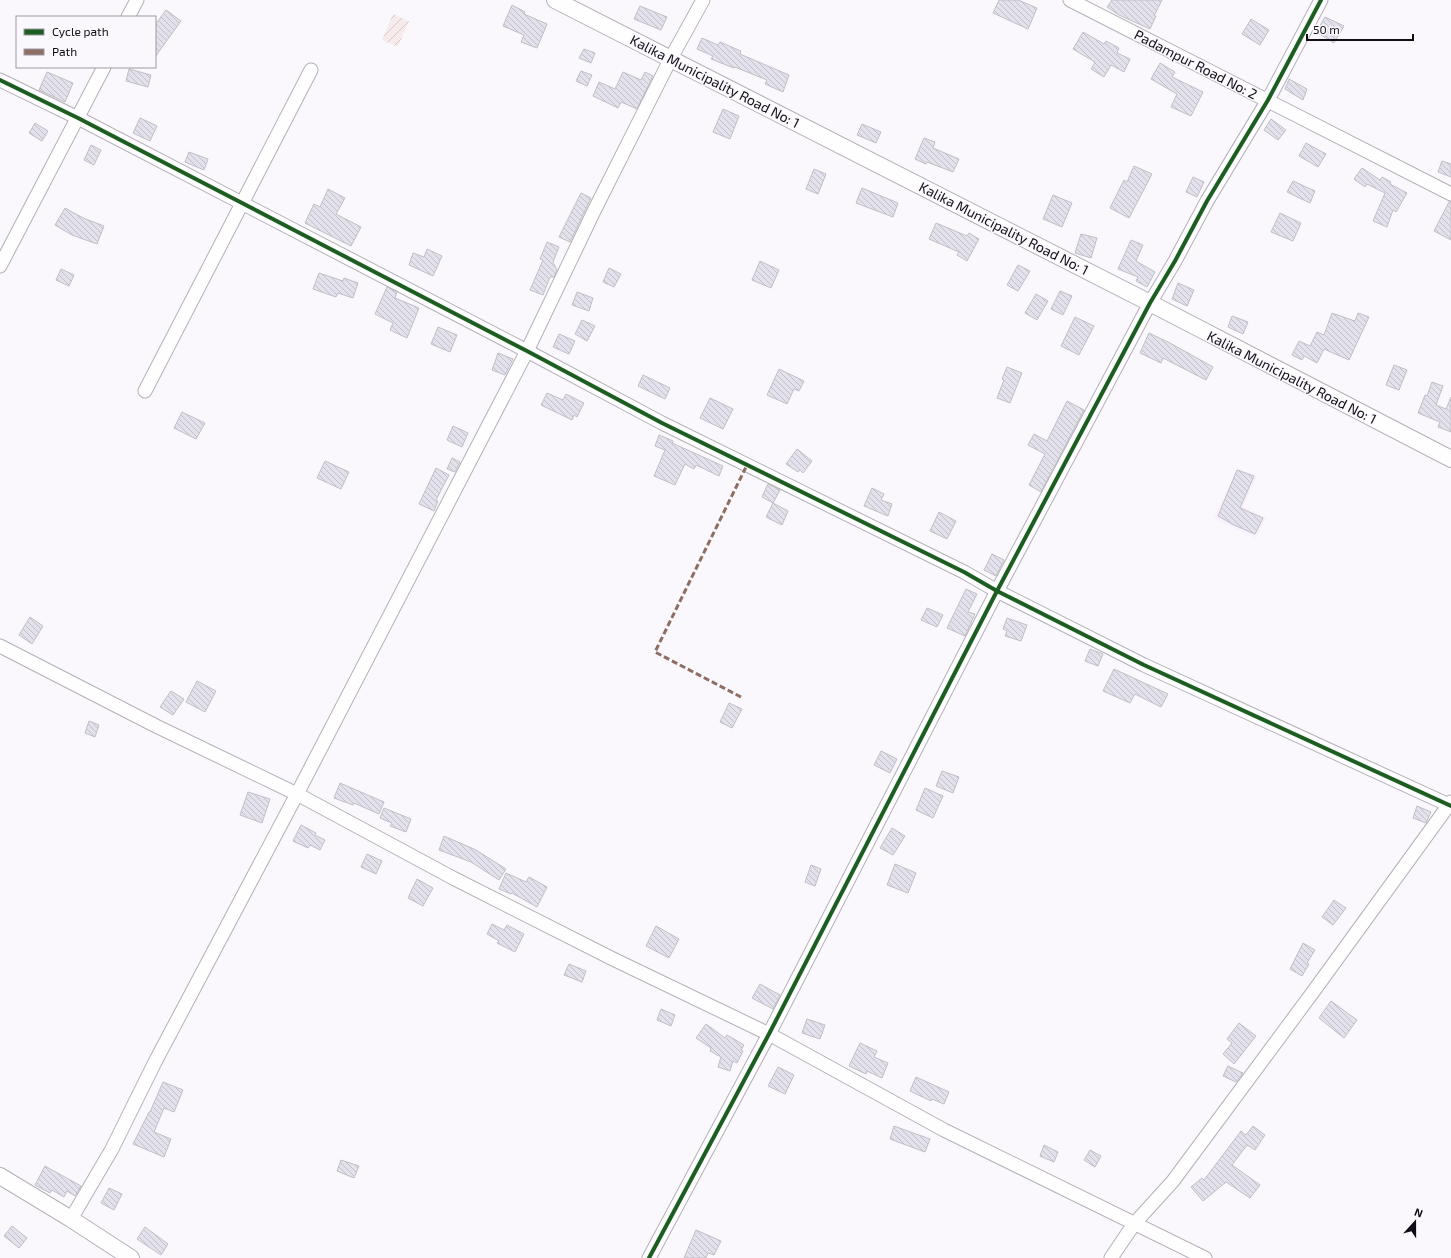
<svg xmlns="http://www.w3.org/2000/svg" width="1451" height="1258" viewBox="0 0 1451 1258" font-family="'Exo 2',sans-serif">
  <defs>
    <pattern id="industrial-furrows" width="10" height="10" patternUnits="userSpaceOnUse"><rect width="10" height="10" fill="#f8ebec"/><path d="M-1 1l2-2M0 10L10 0M9 11l2-2" fill="none" stroke="#d4c8ca"/></pattern>
    <pattern id="building-back-hatch" width="6" height="6" patternUnits="userSpaceOnUse"><rect width="6" height="6" fill="#e3e1eb"/><path d="M-1 5l2 2M0 0l6 6M5-1l2 2" fill="none" stroke="#c2c0c9"/></pattern>
  </defs>
  <rect width="100%" height="100%" fill="#faf8fc"/>
  <polygon fill="url(#industrial-furrows)" points="393,14 409,21 398,47 382,40"/>
  <polygon fill="#f8f0fd" points="1238,468 1257,477 1243,506 1266,518 1256,538 1213,518"/>
  <g fill="url(#building-back-hatch)" stroke="#c1bfc6">
    <polygon points="999,0 1018,0 1037,8 1028,29 993,13"/>
    <polygon points="1112,0 1162,0 1154,16 1156,16 1150,29 1119,15 1107,7"/>
    <polygon points="512,5 525,12 524,14 547,24 537,48 521,42 524,35 503,26"/>
    <polygon points="640,6 667,17 661,30 634,19"/>
    <polygon points="166,10 181,21 155,57 155,25"/>
    <polygon points="1325,17 1344,26 1334,43 1316,32"/>
    <polygon points="1251,19 1269,30 1260,45 1242,34"/>
    <polygon points="1083,32 1104,44 1106,41 1119,48 1117,53 1130,59 1124,72 1111,65 1104,77 1091,69 1095,62 1073,49"/>
    <polygon points="702,38 718,45 720,42 741,51 740,54 789,75 783,92 765,84 767,80 735,67 734,68 711,59 713,56 697,49"/>
    <polygon points="584,49 595,53 591,63 579,58"/>
    <polygon points="1160,63 1175,72 1172,77 1203,92 1191,116 1171,107 1177,94 1151,79"/>
    <polygon points="129,69 151,75 148,87 126,81"/>
    <polygon points="581,71 592,75 587,86 576,81"/>
    <polygon points="47,72 73,83 65,102 39,90"/>
    <polygon points="623,72 641,80 645,72 653,76 637,109 621,102 618,108 593,96 599,82 615,89"/>
    <polygon points="1289,79 1307,89 1303,100 1285,89"/>
    <polygon points="723,109 739,116 730,139 713,132"/>
    <polygon points="140,118 157,126 150,141 133,133"/>
    <polygon points="1271,119 1286,130 1278,140 1264,130"/>
    <polygon points="35,123 48,131 42,141 29,133"/>
    <polygon points="862,124 881,132 876,143 857,135"/>
    <polygon points="924,138 935,142 933,148 959,159 953,172 927,162 926,164 915,159"/>
    <polygon points="1306,143 1326,154 1318,167 1299,156"/>
    <polygon points="91,145 101,150 94,165 84,160"/>
    <polygon points="189,152 208,159 204,170 185,162"/>
    <polygon points="1442,161 1451,164 1451,177 1438,172"/>
    <polygon points="1134,166 1152,174 1129,218 1110,208 1124,180 1127,182"/>
    <polygon points="1362,168 1380,180 1382,177 1391,182 1390,184 1407,193 1396,212 1393,210 1387,227 1373,221 1385,193 1367,184 1365,187 1354,179"/>
    <polygon points="814,169 826,174 818,194 806,189"/>
    <polygon points="1193,177 1204,182 1197,197 1186,192"/>
    <polygon points="1293,181 1315,191 1310,203 1287,192"/>
    <polygon points="862,188 898,203 893,217 856,203"/>
    <polygon points="328,189 345,198 336,214 361,227 351,246 305,223 314,204 320,207"/>
    <polygon points="581,193 591,198 570,242 559,237"/>
    <polygon points="1053,195 1072,203 1062,227 1043,219"/>
    <polygon points="1449,202 1451,202 1451,240 1434,231"/>
    <polygon points="65,208 83,218 104,226 97,244 72,235 55,225"/>
    <polygon points="1280,213 1301,223 1293,241 1271,232"/>
    <polygon points="936,223 967,236 969,233 979,239 967,261 957,255 959,252 929,239"/>
    <polygon points="1081,234 1097,238 1091,258 1075,253"/>
    <polygon points="1131,240 1143,245 1136,261 1155,272 1147,287 1136,281 1138,277 1118,269"/>
    <polygon points="547,242 559,247 553,262 557,270 554,277 550,277 543,295 530,290 543,260 540,259"/>
    <polygon points="427,249 442,256 433,276 409,265 413,253 424,257"/>
    <polygon points="760,261 779,270 771,288 752,280"/>
    <polygon points="1018,265 1030,271 1018,291 1007,285"/>
    <polygon points="609,268 621,274 614,287 603,282"/>
    <polygon points="61,269 74,275 69,286 56,280"/>
    <polygon points="319,273 343,281 344,278 358,283 353,298 338,293 336,297 313,289"/>
    <polygon points="1178,283 1194,290 1187,306 1172,299"/>
    <polygon points="387,287 397,292 395,298 419,308 407,338 390,330 393,323 375,314"/>
    <polygon points="1060,291 1072,296 1063,315 1051,309"/>
    <polygon points="577,292 593,298 589,311 572,305"/>
    <polygon points="1036,294 1048,301 1037,320 1025,313"/>
    <polygon points="1332,313 1355,321 1358,313 1369,317 1349,360 1324,349 1317,363 1304,356 1302,360 1292,355 1299,341 1310,346 1317,332 1324,335"/>
    <polygon points="1232,316 1248,322 1243,334 1228,327"/>
    <polygon points="1075,317 1094,326 1079,355 1061,346"/>
    <polygon points="582,320 595,326 587,341 575,334"/>
    <polygon points="438,327 457,335 450,352 431,344"/>
    <polygon points="1149,333 1170,343 1213,367 1206,380 1163,358 1161,363 1140,353"/>
    <polygon points="559,334 575,341 569,354 553,347"/>
    <polygon points="498,353 513,359 505,375 492,370"/>
    <polygon points="1394,365 1407,370 1399,390 1386,385"/>
    <polygon points="1007,367 1022,373 1010,403 997,398 1004,380 1002,379"/>
    <polygon points="779,369 804,381 799,391 794,389 787,404 767,395"/>
    <polygon points="643,375 670,388 665,399 638,386"/>
    <polygon points="1432,382 1443,386 1436,405 1446,409 1451,397 1451,432 1438,427 1440,422 1418,413 1425,395 1427,396"/>
    <polygon points="547,393 563,400 566,394 584,403 577,417 574,415 572,420 541,405"/>
    <polygon points="710,398 733,409 723,429 700,418"/>
    <polygon points="1067,401 1084,410 1041,492 1029,485 1045,454 1028,445 1034,434 1047,441"/>
    <polygon points="182,412 205,423 196,439 174,428"/>
    <polygon points="453,426 468,433 462,447 447,440"/>
    <polygon points="659,435 673,441 672,443 723,466 719,476 696,465 694,469 685,464 675,485 654,476 665,450 655,446"/>
    <polygon points="797,449 812,461 803,473 800,470 798,472 786,464"/>
    <polygon points="452,458 460,462 455,472 447,469"/>
    <polygon points="325,461 349,472 341,489 317,478"/>
    <polygon points="436,468 449,475 436,500 438,501 434,511 419,504"/>
    <polygon points="1237,470 1254,476 1240,508 1263,518 1255,534 1234,525 1218,516"/>
    <polygon points="768,484 780,490 773,503 762,497"/>
    <polygon points="872,488 884,494 881,500 892,504 888,516 864,506"/>
    <polygon points="773,503 788,511 782,525 766,517"/>
    <polygon points="939,512 956,521 947,539 930,531"/>
    <polygon points="992,554 1004,560 996,576 984,570"/>
    <polygon points="966,589 977,594 968,612 975,614 965,636 947,628"/>
    <polygon points="927,608 943,615 937,627 921,620"/>
    <polygon points="30,617 43,626 32,644 19,635"/>
    <polygon points="1007,618 1027,625 1021,641 1005,636 1007,631 1003,629"/>
    <polygon points="1090,649 1103,654 1098,666 1085,661"/>
    <polygon points="1114,669 1168,694 1161,707 1135,694 1130,703 1103,691"/>
    <polygon points="197,681 216,691 205,712 186,702"/>
    <polygon points="171,691 184,699 173,715 160,707"/>
    <polygon points="729,703 742,709 732,728 720,722"/>
    <polygon points="89,721 99,725 95,737 85,733"/>
    <polygon points="881,751 897,759 890,773 874,765"/>
    <polygon points="942,771 959,777 953,793 936,786"/>
    <polygon points="340,783 384,802 379,814 354,803 353,805 334,798"/>
    <polygon points="925,788 943,796 933,818 916,810"/>
    <polygon points="248,792 270,799 262,823 240,815"/>
    <polygon points="1417,806 1431,812 1426,823 1413,818"/>
    <polygon points="384,808 411,819 406,832 390,826 392,823 380,818"/>
    <polygon points="301,825 316,833 315,835 325,840 320,850 310,845 308,848 293,841"/>
    <polygon points="892,828 905,836 893,855 880,848"/>
    <polygon points="444,836 476,850 506,869 499,880 471,862 439,850"/>
    <polygon points="367,854 382,861 376,874 361,867"/>
    <polygon points="895,864 916,873 908,893 887,885"/>
    <polygon points="811,865 821,869 815,886 805,882"/>
    <polygon points="506,873 526,882 529,877 547,887 537,907 512,893 511,894 499,889"/>
    <polygon points="417,879 433,888 423,906 408,898"/>
    <polygon points="1334,900 1346,908 1333,925 1322,917"/>
    <polygon points="492,924 504,930 507,925 524,934 515,952 497,943 499,941 487,934"/>
    <polygon points="656,926 679,939 669,958 646,946"/>
    <polygon points="1303,943 1315,950 1307,963 1309,964 1302,976 1290,969"/>
    <polygon points="569,964 586,971 582,982 564,975"/>
    <polygon points="760,984 780,995 773,1009 752,998"/>
    <polygon points="1331,1001 1357,1020 1344,1038 1319,1018"/>
    <polygon points="661,1009 675,1015 671,1026 657,1020"/>
    <polygon points="807,1019 825,1025 820,1039 802,1033"/>
    <polygon points="1239,1023 1256,1036 1234,1064 1223,1054 1232,1043 1227,1039"/>
    <polygon points="706,1024 725,1038 727,1035 744,1045 741,1050 743,1051 737,1063 733,1061 730,1071 718,1067 721,1057 710,1051 711,1048 696,1038"/>
    <polygon points="860,1043 877,1051 874,1057 888,1063 882,1078 867,1071 866,1074 849,1066"/>
    <polygon points="1228,1066 1243,1073 1236,1082 1223,1076"/>
    <polygon points="778,1067 794,1075 785,1094 768,1086"/>
    <polygon points="916,1077 949,1092 944,1104 932,1099 931,1101 910,1091"/>
    <polygon points="163,1082 183,1090 174,1112 164,1108 154,1132 171,1139 164,1157 133,1144 149,1112 150,1112"/>
    <polygon points="894,1126 930,1139 925,1152 890,1139"/>
    <polygon points="1253,1126 1265,1135 1255,1150 1247,1145 1232,1165 1260,1185 1250,1198 1226,1182 1203,1201 1191,1187 1202,1178 1204,1180 1241,1131 1246,1135"/>
    <polygon points="1044,1145 1058,1152 1054,1162 1040,1156"/>
    <polygon points="1090,1150 1101,1156 1095,1167 1084,1160"/>
    <polygon points="341,1160 359,1166 354,1178 337,1171"/>
    <polygon points="45,1166 81,1186 75,1196 67,1191 64,1197 52,1190 50,1193 35,1185"/>
    <polygon points="109,1188 122,1194 114,1210 101,1203"/>
    <polygon points="12,1226 27,1238 19,1248 4,1236"/>
    <polygon points="145,1227 168,1244 161,1255 137,1239"/>
    <polygon points="696,1230 721,1241 714,1255 708,1253 706,1258 684,1258"/>
  </g>
  <g fill="none" stroke-linecap="round" stroke-linejoin="round">
    <g stroke="#b4b0b8" stroke-width="15">
      <g id="minor">
        <polyline points="1070,0 1451,194"/>
        <polyline points="128,17 137,0"/>
        <polyline points="0,80 78,118 527,351 662,423 964,572 997,591 1144,665 1451,806"/>
        <polyline points="0,266 104,67"/>
        <polyline points="145,391 311,70"/>
        <polyline points="0,646 156,726 297,794 453,878 613,959 769,1034 944,1130 1205,1258"/>
        <polyline points="71,1219 112,1149 155,1062 297,794 527,351 594,211 671,58 703,0"/>
        <polyline points="649,1258 769,1034 997,591 1150,303 1175,261 1207,201 1268,100 1321,0"/>
        <polyline points="1111,1258 1134,1224 1173,1181 1313,992 1451,802"/>
      </g>
    </g>
    <g stroke="#b4b0b8" stroke-width="18">
      <g id="tertiary">
        <polyline points="555,0 1150,303 1451,459"/>
        <polyline points="0,1176 71,1219 131,1258"/>
      </g>
    </g>
    <use href="#minor" stroke="#fefeff" stroke-width="13"/>
    <use href="#tertiary" stroke="#fefeff" stroke-width="16"/>
    <polyline stroke="#8d6e63" stroke-width="3" stroke-dasharray="6 3" stroke-linecap="butt" points="741,697 655,652 747,465"/>
    <g stroke="#faf7fd" stroke-width="6">
      <g id="cycleway">
        <polyline points="0,80 78,118 527,351 662,423 964,572 997,591 1144,665 1451,806"/>
        <polyline points="649,1258 769,1034 997,591 1150,303 1175,261 1207,201 1268,100 1321,0"/>
      </g>
    </g>
    <use href="#cycleway" stroke="#1b5e20" stroke-width="4"/>
  </g>
  <g text-anchor="middle" dominant-baseline="central" stroke-width="3" stroke-linejoin="round" paint-order="stroke">
    <g font-size="14" fill="#110d17" stroke="#faf7fd">
      <text transform="translate(1196 64) rotate(27)">Padampur Road No: 2</text>
      <text transform="translate(715 81) rotate(27)">Kalika Municipality Road No: 1</text>
      <text transform="translate(1004 228) rotate(27)">Kalika Municipality Road No: 1</text>
      <text transform="translate(1292 377) rotate(27)">Kalika Municipality Road No: 1</text>
    </g>
  </g>
  <rect x="16" y="16" width="140" height="52" fill="#faf7fd" stroke="#9d99a1"/>
  <rect x="24" y="29" width="20" height="6" fill="#1b5e20" stroke="#9d99a1"/>
  <text x="52" y="36" font-size="12" fill="#110d17">Cycle path</text>
  <rect x="24" y="49" width="20" height="6" fill="#8d6e63" stroke="#9d99a1"/>
  <text x="52" y="56" font-size="12" fill="#110d17">Path</text>
  <g transform="translate(1415 1222) rotate(21)" stroke="#faf7fd" stroke-width="3" paint-order="stroke">
  <path d="M0-3L7 15L0 10L-7 15Z" fill="#110d17"/>
  <text y="-6" font-size="11" font-weight="bold" text-anchor="middle" fill="#110d17">N</text>
  </g>
  <path d="M1307 34v6h106v-6" fill="none" stroke="#110d17" stroke-width="2"/>
  <text x="1313" y="34" font-size="12" fill="#110d17" stroke="#faf7fd" stroke-width="3" paint-order="stroke">50 m</text>
</svg>
